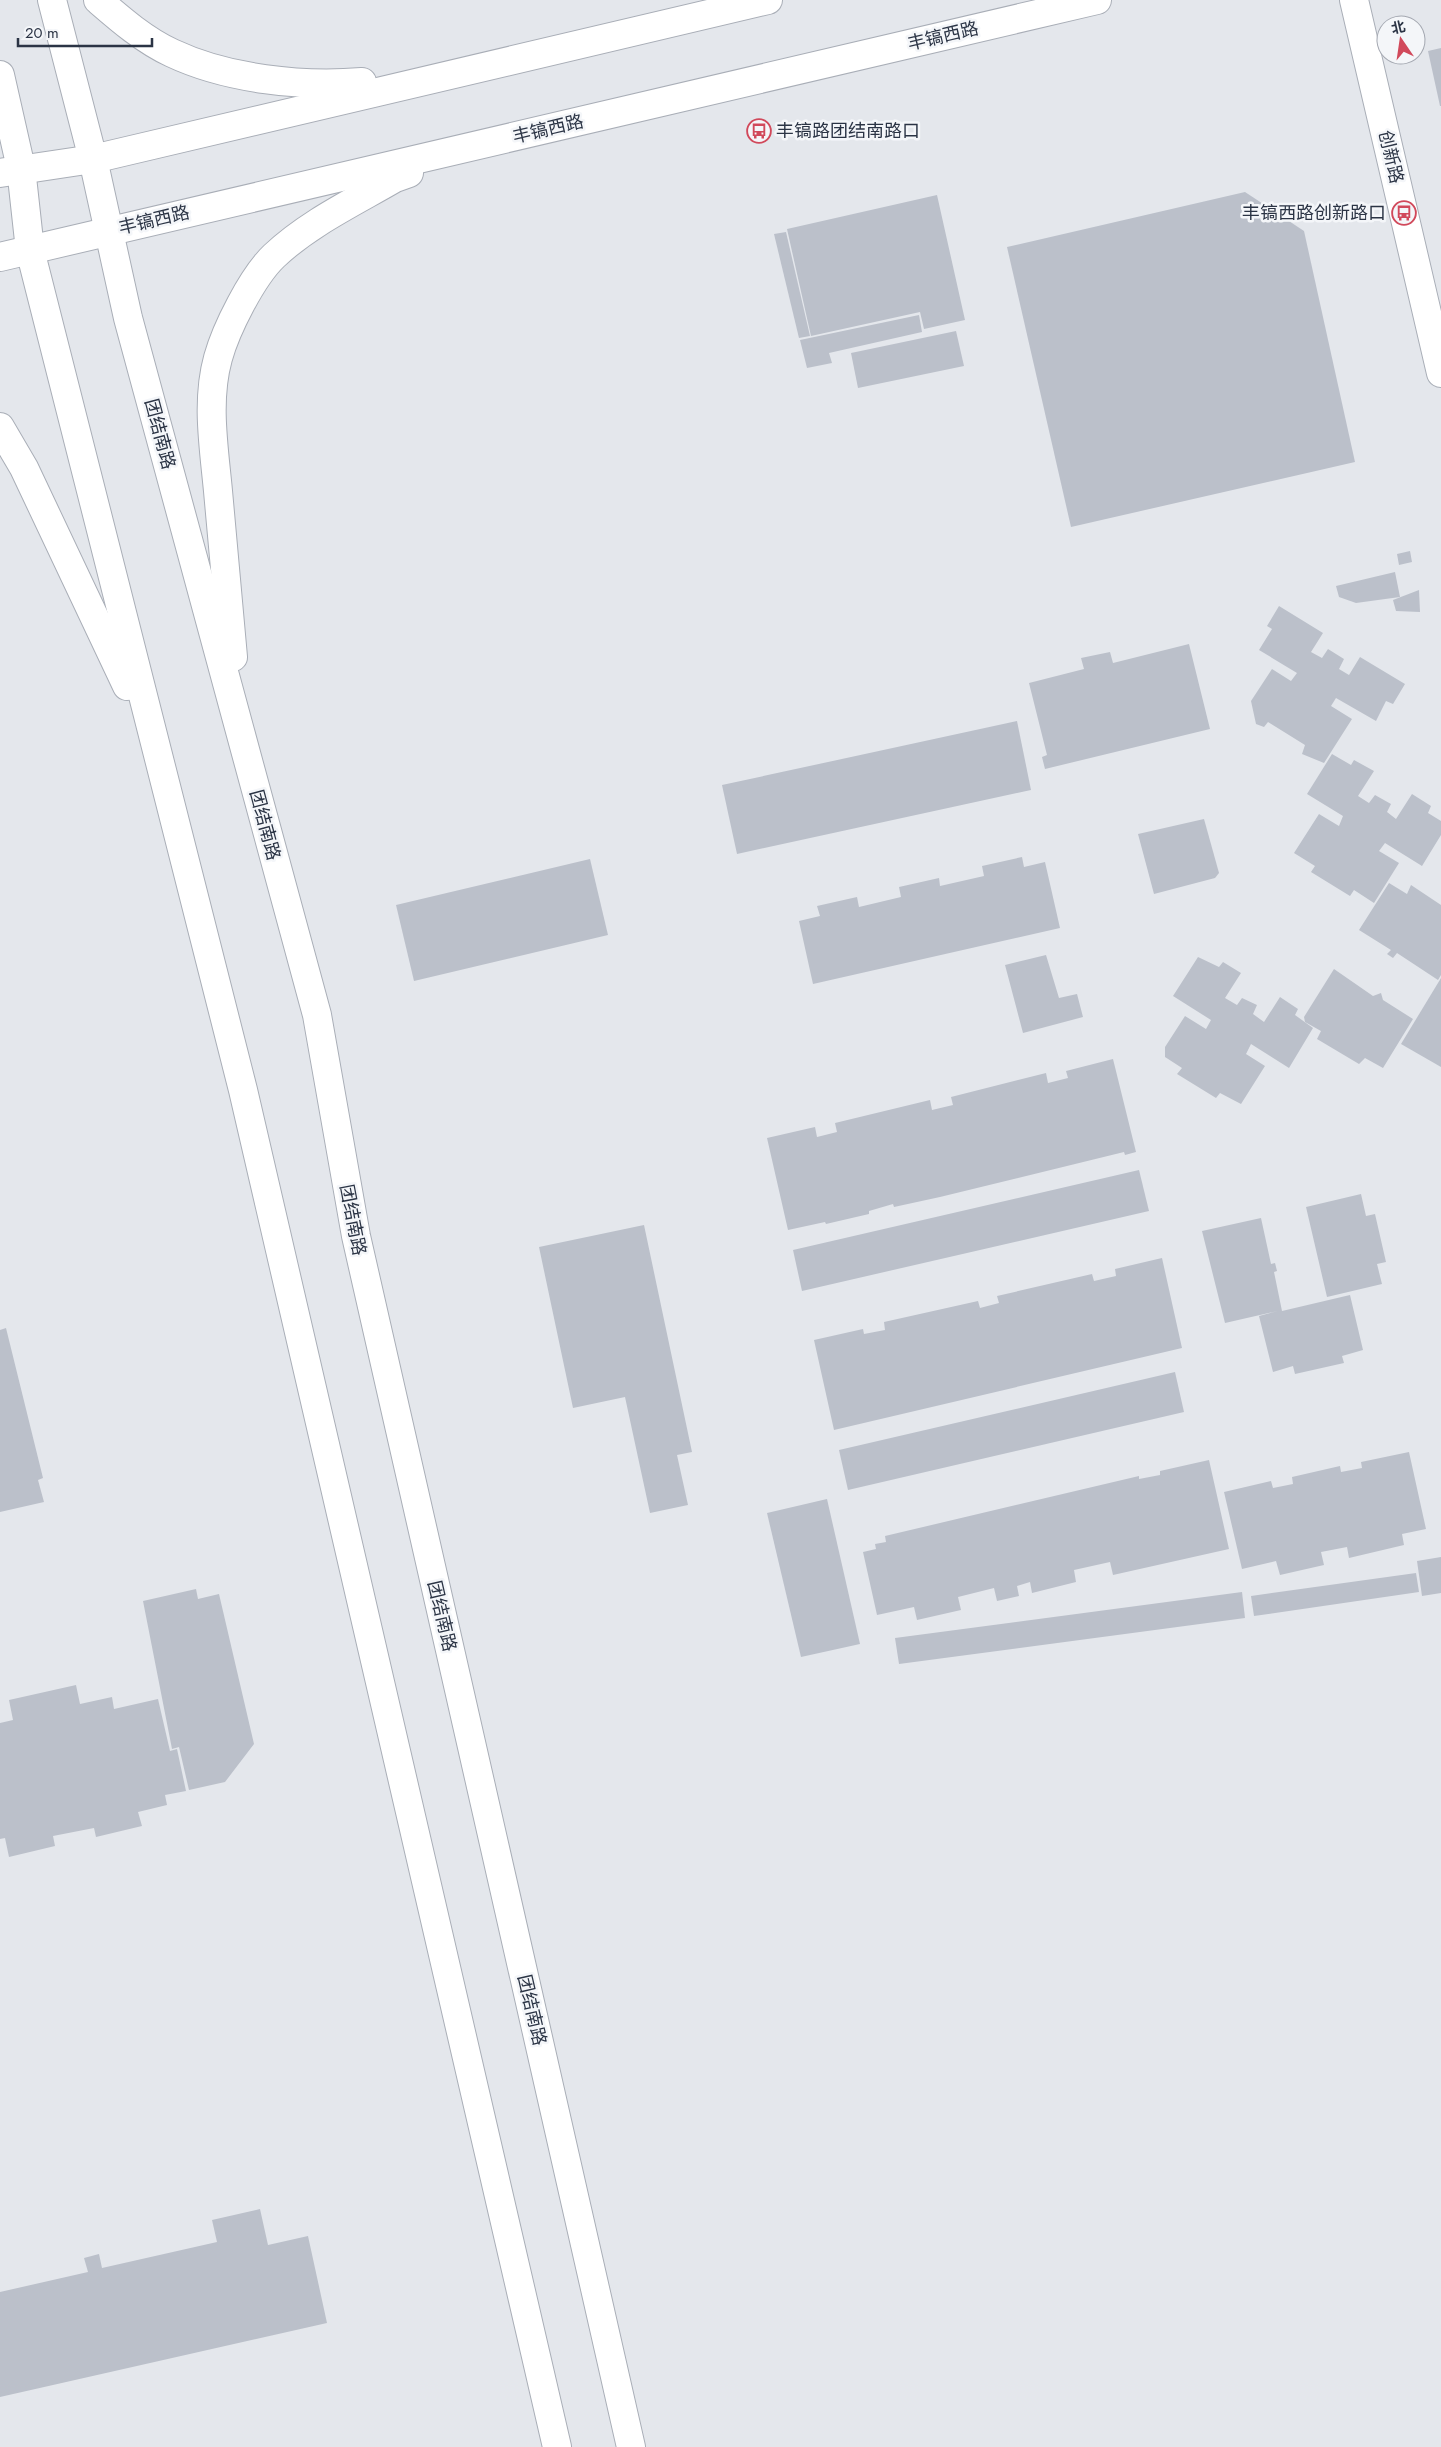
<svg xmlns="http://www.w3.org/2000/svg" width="1441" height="2447" viewBox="0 0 1441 2447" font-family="Jost,'Noto Sans SC',sans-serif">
  <rect width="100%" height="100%" fill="#e4e7ec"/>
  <g fill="#bbc0ca">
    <polygon points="1441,48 1441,106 1440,106 1428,51"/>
    <polygon points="1245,192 1304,231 1355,462 1071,527 1007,247"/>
    <polygon points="937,195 965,320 924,329 920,312 811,336 787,229"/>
    <polygon points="786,232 810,336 799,338 774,234"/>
    <polygon points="919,315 922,332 829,353 832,363 807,368 800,340"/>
    <polygon points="956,331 964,366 858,388 851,353"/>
    <polygon points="1410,551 1412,562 1399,565 1397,554"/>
    <polygon points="1395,572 1400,597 1356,603 1339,597 1336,586"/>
    <polygon points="1419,590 1420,612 1396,611 1393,600"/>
    <polygon points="1279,606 1323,633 1311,652 1322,658 1328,649 1344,659 1339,669 1349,675 1360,657 1405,684 1393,704 1386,701 1376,721 1336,698 1331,706 1352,719 1324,763 1302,754 1305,745 1268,722 1264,727 1256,724 1251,701 1272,669 1291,681 1297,673 1259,650 1272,629 1267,626"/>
    <polygon points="1189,644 1210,729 1045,769 1042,757 1047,755 1029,683 1084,669 1081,658 1110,652 1113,663"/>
    <polygon points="1017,721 1031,790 737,854 722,785"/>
    <polygon points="1332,754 1351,765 1354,760 1374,771 1358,796 1369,803 1375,795 1391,804 1387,812 1396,819 1412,794 1431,806 1428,813 1441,821 1441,835 1422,866 1385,843 1379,851 1399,863 1374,903 1354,890 1350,896 1311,872 1315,866 1294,853 1319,814 1339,826 1343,816 1307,794"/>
    <polygon points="1204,819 1219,873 1215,878 1154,894 1138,834"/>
    <polygon points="1022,857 1024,867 1045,862 1060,928 813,984 799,921 820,916 817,906 857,897 859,907 901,897 899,887 939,878 940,886 984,876 982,866"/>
    <polygon points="590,859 608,935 414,981 396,905"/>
    <polygon points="1389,883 1407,894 1411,885 1441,905 1441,975 1438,980 1397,953 1393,958 1387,954 1391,950 1359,930"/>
    <polygon points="1046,955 1059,998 1077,994 1083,1017 1023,1033 1005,965"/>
    <polygon points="1198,957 1219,967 1223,962 1241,973 1225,998 1237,1005 1242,998 1257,1005 1253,1014 1264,1022 1280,997 1298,1009 1295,1015 1313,1028 1289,1068 1251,1044 1246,1054 1265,1066 1241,1104 1220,1093 1216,1098 1177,1074 1182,1068 1165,1057 1165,1047 1185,1016 1206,1029 1211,1020 1173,996"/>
    <polygon points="1334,969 1373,996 1381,993 1383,1000 1413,1019 1383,1068 1365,1058 1359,1064 1317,1039 1321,1031 1305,1022 1304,1017"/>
    <polygon points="1441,978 1441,1067 1401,1044"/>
    <polygon points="1113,1059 1136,1152 1125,1155 1124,1152 940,1197 894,1207 893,1204 869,1211 869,1214 826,1224 825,1222 788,1230 767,1138 815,1127 817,1137 837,1132 835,1123 930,1100 932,1110 953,1105 951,1097 1046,1073 1048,1083 1068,1078 1066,1071"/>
    <polygon points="1139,1170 1149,1211 802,1291 793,1250"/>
    <polygon points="1361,1194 1366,1216 1375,1214 1386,1262 1377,1264 1382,1284 1327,1297 1306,1207"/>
    <polygon points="1261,1218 1271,1264 1275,1263 1277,1271 1274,1272 1282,1311 1350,1295 1363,1350 1342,1356 1344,1363 1295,1374 1293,1366 1273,1372 1259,1316 1278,1311 1225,1323 1202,1231"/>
    <polygon points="644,1225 692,1452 677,1455 688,1505 650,1513 625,1397 573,1408 539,1247"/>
    <polygon points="1162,1258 1182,1348 834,1430 814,1340 863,1329 864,1334 885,1330 884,1322 978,1301 980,1308 999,1303 997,1296 1092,1274 1094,1281 1116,1276 1115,1269"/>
    <polygon points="6,1328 43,1478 38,1480 44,1502 0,1512 0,1330"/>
    <polygon points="1175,1372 1184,1412 848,1490 839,1450"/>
    <polygon points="1409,1452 1426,1529 1402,1534 1404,1545 1349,1558 1347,1547 1321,1552 1324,1565 1280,1575 1276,1561 1242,1569 1224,1492 1271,1481 1273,1488 1293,1484 1292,1477 1340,1466 1341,1472 1362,1468 1361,1462"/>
    <polygon points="1209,1460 1229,1549 1113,1575 1110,1562 1074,1570 1076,1582 1032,1593 1030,1582 1017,1586 1019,1596 997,1601 994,1588 958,1597 961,1610 917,1620 914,1607 877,1615 863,1552 876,1549 875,1544 886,1542 885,1536 1139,1476 1139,1479 1160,1475 1160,1471"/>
    <polygon points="827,1499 860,1644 801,1657 767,1513"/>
    <polygon points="1441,1557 1441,1593 1422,1596 1417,1561"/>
    <polygon points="1416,1573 1419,1592 1254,1616 1251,1596"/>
    <polygon points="196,1589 198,1599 219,1594 254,1744 225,1782 189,1790 179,1747 172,1749 143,1601"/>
    <polygon points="1242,1592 1245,1618 899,1664 895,1638"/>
    <polygon points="76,1685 80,1704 112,1697 114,1709 158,1699 170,1751 177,1749 186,1791 165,1795 167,1805 138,1812 142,1826 96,1837 94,1828 53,1836 55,1846 9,1857 5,1838 0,1839 0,1723 13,1720 9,1700"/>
    <polygon points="260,2209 268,2245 308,2236 327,2323 0,2397 0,2292 88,2272 84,2258 99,2254 102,2268 217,2242 212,2220"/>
  </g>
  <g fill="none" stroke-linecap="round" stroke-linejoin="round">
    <g stroke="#a9aeb7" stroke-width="30">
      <g id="secondary">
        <polyline points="52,0 93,159 128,318 317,1015 356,1236 631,2447"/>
        <path d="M 98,0 C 120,19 144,40 172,53 C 227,79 301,87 362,82"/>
        <polyline points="1354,0 1441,373"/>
        <polyline points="0,75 21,168 30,250 243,1090 557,2447"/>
        <polyline points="0,173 93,159 768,0"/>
        <polyline points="0,257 1097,0"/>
        <polyline points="0,427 24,468 127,686"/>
        <path d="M 233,657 C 228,602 223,546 218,491 C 214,448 206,401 218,358 C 226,329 252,277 274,256 C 309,223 354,202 395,178 L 409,173"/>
      </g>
    </g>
    <use href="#secondary" stroke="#fff" stroke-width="28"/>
  </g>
  <defs>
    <g id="bus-ring" transform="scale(1.25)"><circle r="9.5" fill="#f4f6f9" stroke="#d1495b" stroke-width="1.5"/><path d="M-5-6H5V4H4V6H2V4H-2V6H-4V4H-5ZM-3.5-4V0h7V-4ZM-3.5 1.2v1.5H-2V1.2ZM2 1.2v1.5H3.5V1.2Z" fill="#d1495b"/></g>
  </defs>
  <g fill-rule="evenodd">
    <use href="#bus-ring" x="759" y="131"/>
    <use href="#bus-ring" x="1404" y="213"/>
  </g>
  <g text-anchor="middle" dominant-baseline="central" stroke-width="5" stroke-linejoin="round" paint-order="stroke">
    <g font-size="18" fill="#2b3445" stroke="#f4f6f9">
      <text transform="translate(943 36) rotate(-13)">丰镐西路</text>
      <text transform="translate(548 129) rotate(-13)">丰镐西路</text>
      <text transform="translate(1391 157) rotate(77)">创新路</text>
      <text transform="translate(154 220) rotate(-13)">丰镐西路</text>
      <text transform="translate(160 434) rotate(75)">团结南路</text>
      <text transform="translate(265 825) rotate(75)">团结南路</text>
      <text transform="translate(353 1220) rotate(79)">团结南路</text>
      <text transform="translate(442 1616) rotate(77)">团结南路</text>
      <text transform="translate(532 2010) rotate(77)">团结南路</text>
    </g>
    <g font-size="18" fill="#2b3445" stroke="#f4f6f9" text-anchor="start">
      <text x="776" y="131">丰镐路团结南路口</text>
      <text x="1386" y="213" text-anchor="end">丰镐西路创新路口</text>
    </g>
  </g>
  <g transform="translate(1401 40) rotate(347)"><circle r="24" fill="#f4f6f9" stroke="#a4a8b1"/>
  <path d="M0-4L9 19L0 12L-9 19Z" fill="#d1495b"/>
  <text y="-8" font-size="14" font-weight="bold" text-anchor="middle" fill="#2b3445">北</text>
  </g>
  <path d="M18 38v8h134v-8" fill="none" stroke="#2b3445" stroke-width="2.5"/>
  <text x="25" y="38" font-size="15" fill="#2b3445" stroke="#f4f6f9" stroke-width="4" paint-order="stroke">20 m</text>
</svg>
